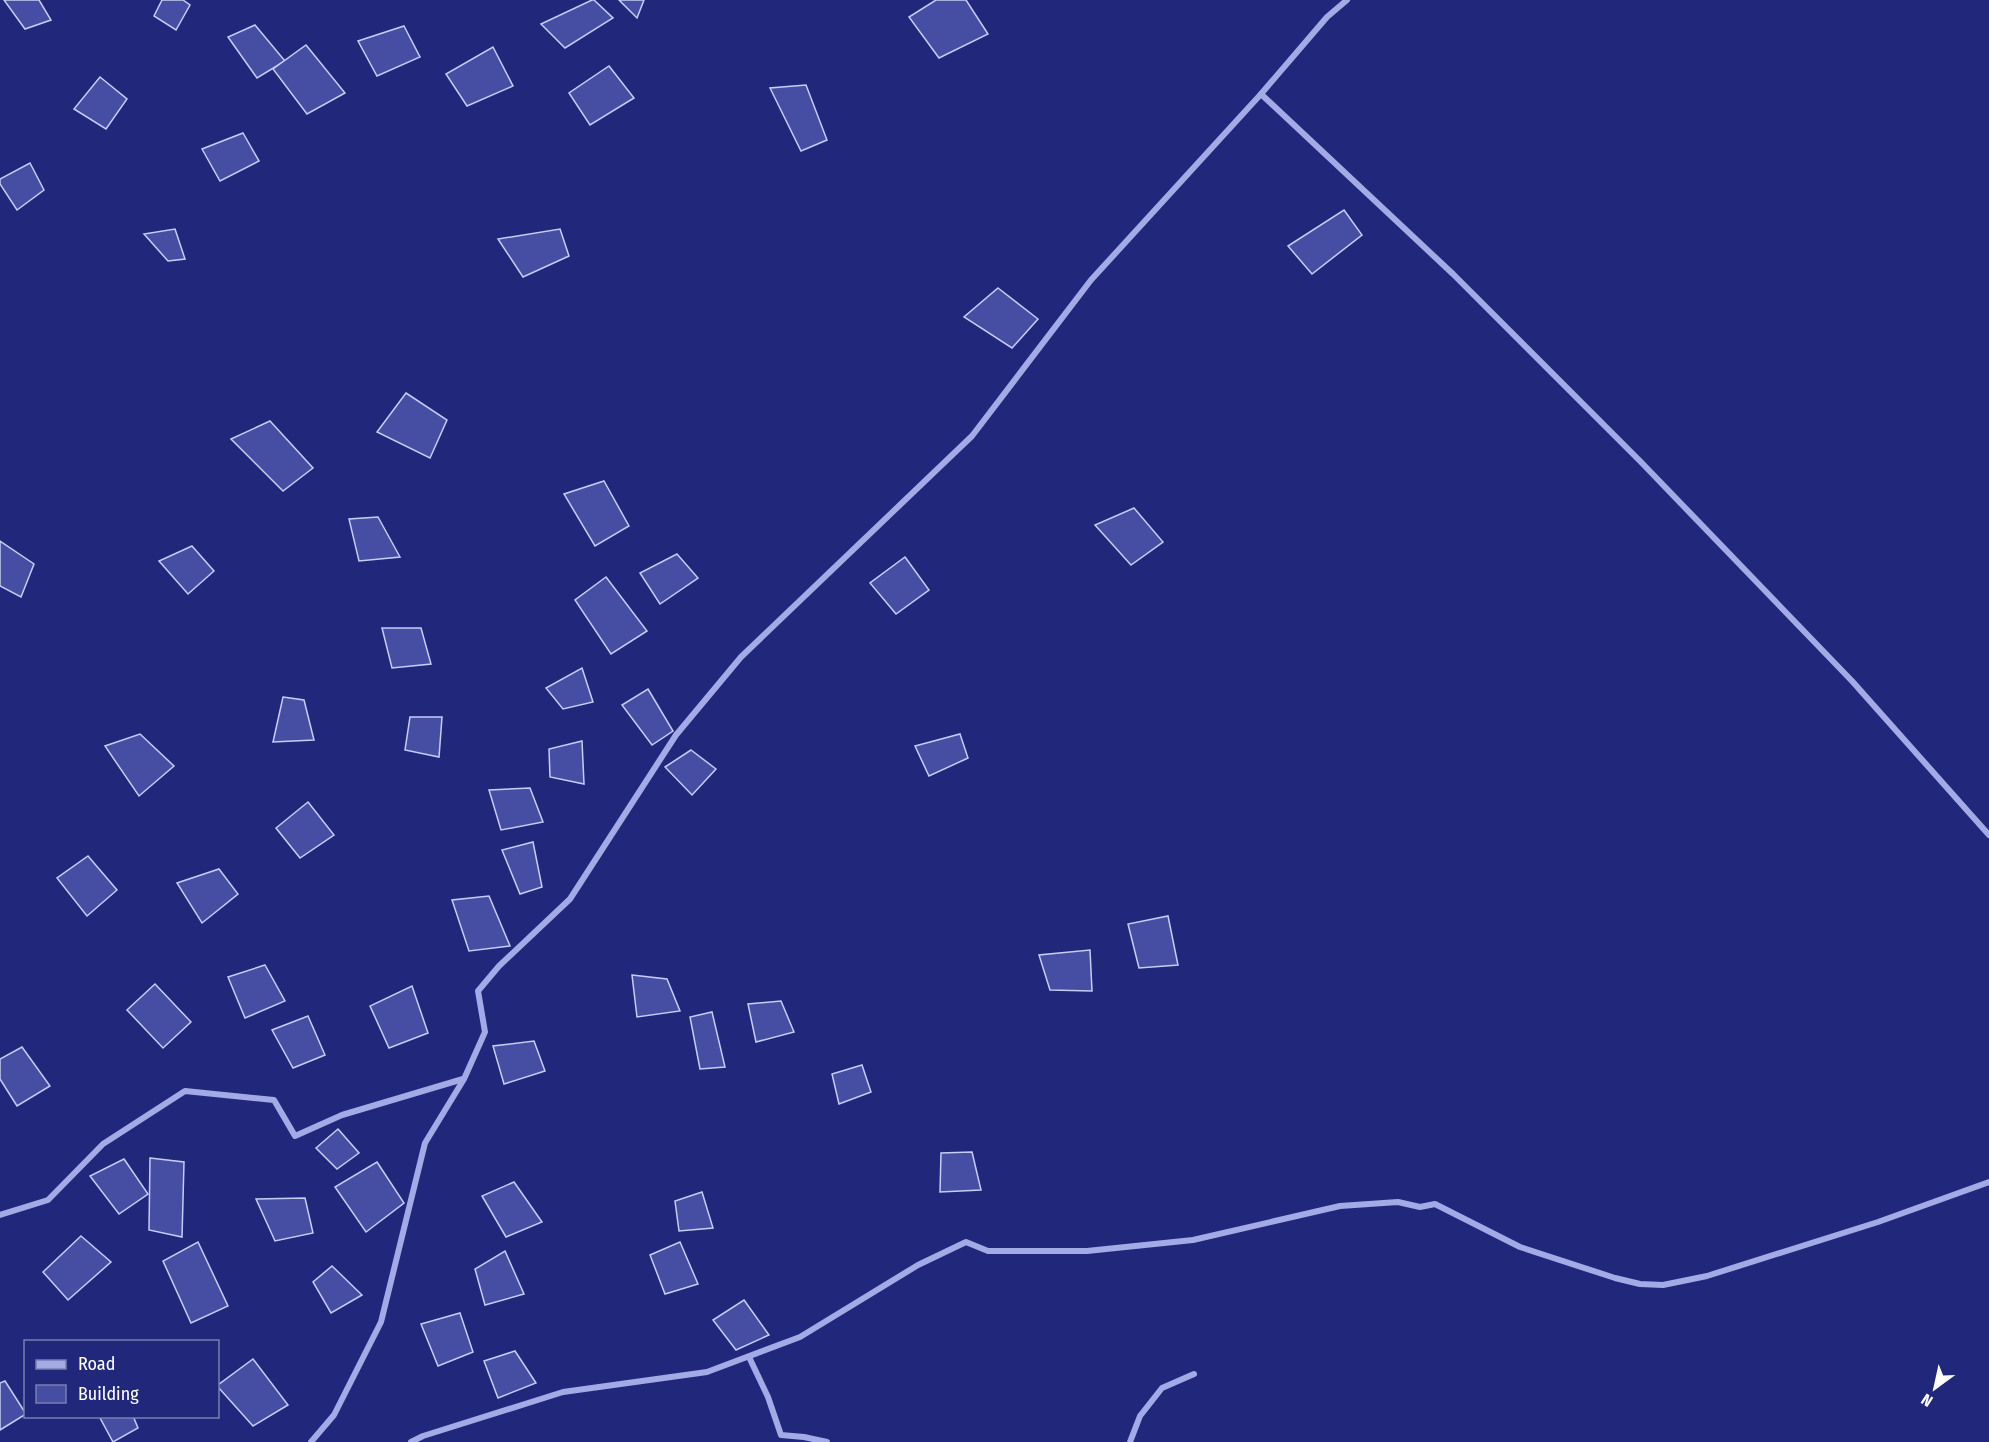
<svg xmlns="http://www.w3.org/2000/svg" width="1989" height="1442" viewBox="0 0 1989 1442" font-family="'Fira Sans Condensed',sans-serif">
  <rect width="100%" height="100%" fill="#21287c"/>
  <g fill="#464ea4" stroke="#c7ccf5" stroke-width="1.5">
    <polygon points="4,0 39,0 51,20 25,29"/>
    <polygon points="162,0 183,0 190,5 176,30 154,16"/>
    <polygon points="592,0 594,0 613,18 565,48 541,24"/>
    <polygon points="619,0 644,0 637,18"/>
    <polygon points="936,0 966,0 988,34 939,58 909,17"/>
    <polygon points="255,25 285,61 257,78 228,37"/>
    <polygon points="404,26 420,57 377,76 358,41"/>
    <polygon points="306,45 345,93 307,114 273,69"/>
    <polygon points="493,47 513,86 467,106 446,74"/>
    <polygon points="609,66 634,98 590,125 569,93"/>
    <polygon points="100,77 127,99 106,129 74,109"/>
    <polygon points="806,85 827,140 801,151 770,88"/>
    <polygon points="243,133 259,161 220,181 202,149"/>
    <polygon points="30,163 44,190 17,210 0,184 0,179"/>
    <polygon points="1344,210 1362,235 1312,274 1288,246"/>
    <polygon points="175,229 185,259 168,261 144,234"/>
    <polygon points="560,229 569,256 523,277 498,239"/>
    <polygon points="998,288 1038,319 1012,348 964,317"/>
    <polygon points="406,393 447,420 430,458 377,432"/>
    <polygon points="270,421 313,468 283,491 231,439"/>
    <polygon points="604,481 629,526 595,546 564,494"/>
    <polygon points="1134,508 1163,542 1131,565 1095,525"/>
    <polygon points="378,517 400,557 359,561 349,519"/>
    <polygon points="0,541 34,564 21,597 0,586"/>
    <polygon points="192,546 214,571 188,594 159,561"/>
    <polygon points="677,554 698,578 660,604 640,573"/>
    <polygon points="905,557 929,590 896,614 870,583"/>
    <polygon points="606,577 647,631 611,654 575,600"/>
    <polygon points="382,628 421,628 431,664 392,668"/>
    <polygon points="582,668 593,702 563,709 546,688"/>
    <polygon points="648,689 673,731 652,745 622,705"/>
    <polygon points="283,697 304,700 314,740 273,742"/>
    <polygon points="410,717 442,717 439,757 405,750"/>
    <polygon points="140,734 174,766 139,796 105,746"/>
    <polygon points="960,734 968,758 929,776 915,746"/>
    <polygon points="582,741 584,784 550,777 549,749"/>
    <polygon points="691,750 716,769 692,795 665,767"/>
    <polygon points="530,788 543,822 501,830 489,790"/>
    <polygon points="308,802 334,835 300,858 276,828"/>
    <polygon points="533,842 542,887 520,894 502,850"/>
    <polygon points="88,856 117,890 87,916 57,878"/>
    <polygon points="219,869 238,894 202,923 177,883"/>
    <polygon points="489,896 510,946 469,951 452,900"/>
    <polygon points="1168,916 1178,965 1139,968 1128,924"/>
    <polygon points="1090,950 1092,991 1050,990 1039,955"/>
    <polygon points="265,965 285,1001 245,1018 228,977"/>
    <polygon points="632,975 667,979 680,1011 637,1017"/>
    <polygon points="155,984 191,1022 163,1048 127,1010"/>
    <polygon points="412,986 428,1033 389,1048 370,1006"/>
    <polygon points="781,1001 794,1032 756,1042 748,1004"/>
    <polygon points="712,1012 725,1067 700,1069 690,1017"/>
    <polygon points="308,1016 325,1055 293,1068 272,1030"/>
    <polygon points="534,1041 545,1071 504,1084 493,1046"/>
    <polygon points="22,1047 50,1086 17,1106 0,1079 0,1059"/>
    <polygon points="862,1065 871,1092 839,1104 832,1074"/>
    <polygon points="338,1129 359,1153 337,1169 316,1148"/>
    <polygon points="972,1152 981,1190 940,1192 941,1153"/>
    <polygon points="150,1158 184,1162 182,1237 149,1230"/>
    <polygon points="124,1159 148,1194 119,1214 90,1176"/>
    <polygon points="377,1162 404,1203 366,1232 335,1187"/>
    <polygon points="514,1182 542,1222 506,1237 482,1196"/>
    <polygon points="702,1192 713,1228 679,1231 675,1201"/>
    <polygon points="305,1198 313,1233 275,1241 256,1199"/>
    <polygon points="81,1236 111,1262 68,1300 43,1272"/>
    <polygon points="198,1242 228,1306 191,1323 163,1261"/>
    <polygon points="680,1242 698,1284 665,1294 650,1255"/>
    <polygon points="505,1251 524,1294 485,1305 475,1269"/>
    <polygon points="332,1266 362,1295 331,1313 313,1282"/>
    <polygon points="744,1300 769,1335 736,1350 713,1320"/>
    <polygon points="460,1313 473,1352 438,1366 421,1324"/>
    <polygon points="515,1351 536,1383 498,1398 484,1361"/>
    <polygon points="253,1359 288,1405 253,1426 218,1387 218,1385"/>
    <polygon points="5,1381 26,1414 0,1430 0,1383"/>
    <polygon points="99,1416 133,1416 138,1428 113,1442"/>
  </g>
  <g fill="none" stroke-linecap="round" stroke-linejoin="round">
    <g stroke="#a4aae6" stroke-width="6">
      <polyline points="1261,94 1453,274 1640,461 1852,681 1989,835"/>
      <polyline points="0,1215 48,1200 103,1144 185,1091 274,1100 295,1136 342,1115 463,1079"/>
      <polyline points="749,1357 768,1397 781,1435 804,1437 827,1442"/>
      <polyline points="311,1442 334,1415 381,1322 425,1143 464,1079 485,1032 478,991 499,966 570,899 676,735 741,657 972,436 1091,280 1261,94 1327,17 1347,0"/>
      <polyline points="411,1442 423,1436 563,1392 707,1372 800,1337 918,1265 966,1242 988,1251 1087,1251 1193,1240 1340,1206 1398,1202 1420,1207 1435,1204 1520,1247 1615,1278 1640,1284 1663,1285 1707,1276 1878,1222 1989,1182"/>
      <polyline points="1130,1442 1140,1416 1162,1388 1194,1374"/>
    </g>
  </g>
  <rect x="24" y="1340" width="195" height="78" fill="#21287c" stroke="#7a7eb0" stroke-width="1.5"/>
  <rect x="36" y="1360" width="30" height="9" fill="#a4aae6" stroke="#7a7eb0" stroke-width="1.5"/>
  <text x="78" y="1370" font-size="18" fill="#ffffff">Road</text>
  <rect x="36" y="1385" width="30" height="18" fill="#464ea4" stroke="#7a7eb0" stroke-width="1.5"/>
  <text x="78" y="1400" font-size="18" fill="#ffffff">Building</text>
  <g transform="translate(1935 1388) rotate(213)" stroke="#21287c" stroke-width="4.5" paint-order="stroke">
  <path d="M0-4.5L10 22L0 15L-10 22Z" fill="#ffffff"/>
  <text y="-9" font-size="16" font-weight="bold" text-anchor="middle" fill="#ffffff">N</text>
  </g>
</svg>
